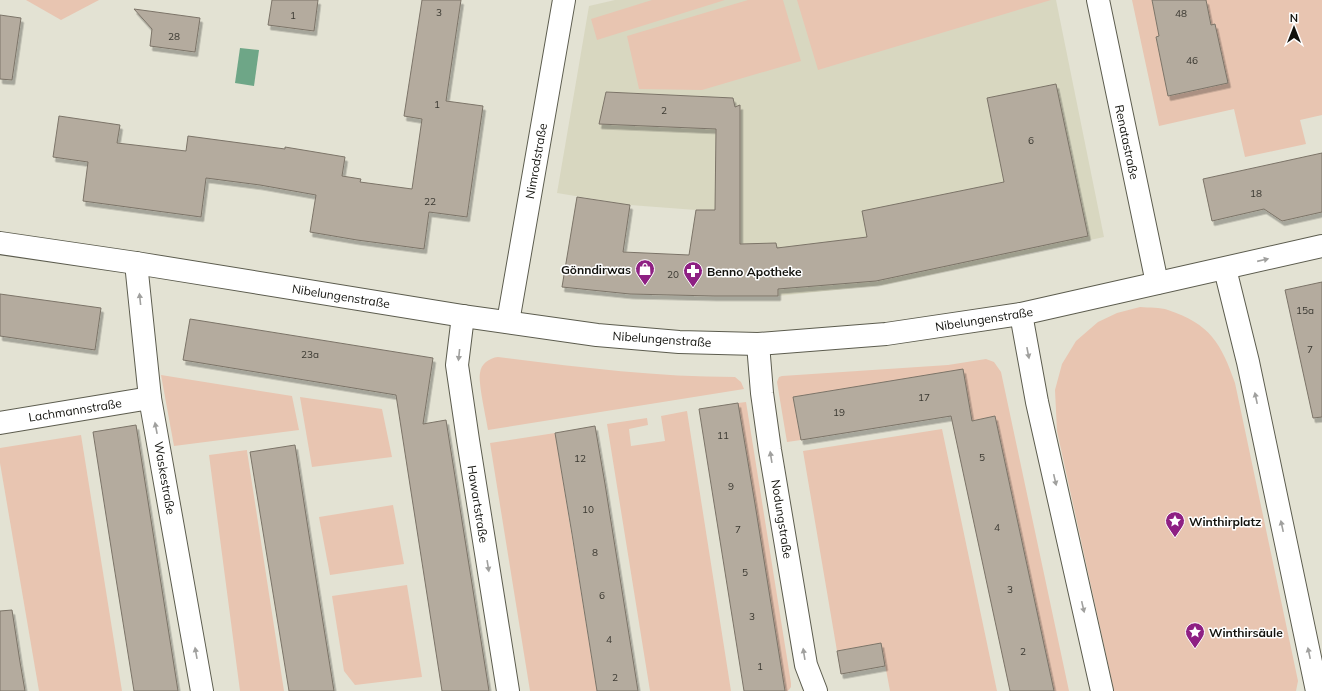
<svg xmlns="http://www.w3.org/2000/svg" width="1322" height="691" viewBox="0 0 1322 691" font-family="Mulish,sans-serif">
  <defs>
    <filter id="shadow"><feDropShadow dx="2.5" dy="4.5" stdDeviation="0" flood-color="#0004"/></filter>
  </defs>
  <rect width="100%" height="100%" fill="#e3e2d3"/>
  <polygon fill="#d8d7c0" points="615,0 1056,0 1104,237 883,285 778,296 714,296 715,210 696,210 630,205 557,193 589,6"/>
  <g fill="#e8c5b1">
    <polygon points="26,0 99,0 61,20"/>
    <polygon points="652,0 725,0 597,40 591,19"/>
    <polygon points="748,0 783,0 801,61 702,90 639,89 627,36"/>
    <polygon points="797,0 1051,0 818,70"/>
    <polygon points="1132,0 1152,0 1159,36 1156,38 1169,96 1228,83 1211,25 1206,0 1322,0 1322,115 1300,120 1306,144 1245,157 1234,109 1159,126"/>
    <path d="M 1140,307 C 1149,308 1160,307 1168,310 C 1210,324 1221,343 1235,383 L 1298,681 L 1296,691 L 1114,691 L 1057,431 L 1055,390 L 1062,364 L 1076,341 L 1098,322 L 1117,313 Z"/>
    <path d="M 498,357 C 576,367 655,377 735,377 L 741,382 L 744,389 L 488,430 C 486,417 478,383 480,373 C 481,364 489,358 498,357 Z"/>
    <polygon points="986,359 994,362 1001,372 1069,691 1054,691 995,416 972,421 963,370 793,397 801,440 787,442 777,382 779,377 782,376 948,365"/>
    <polygon points="161,375 292,396 299,430 174,446"/>
    <polygon points="300,397 382,409 392,457 312,467"/>
    <polygon points="746,402 791,683 791,687 788,691 785,691 738,403"/>
    <polygon points="687,411 731,691 650,691 607,424 647,418 648,425 629,429 631,446 665,441 661,416"/>
    <polygon points="942,429 997,691 890,691 881,643 837,651 803,451"/>
    <polygon points="555,433 597,691 530,691 490,443"/>
    <polygon points="81,435 122,691 39,691 0,463 0,448"/>
    <polygon points="247,450 247,451 284,691 240,691 209,455"/>
    <polygon points="393,505 404,564 330,575 319,517"/>
    <polygon points="407,585 422,677 355,685 344,671 332,596"/>
  </g>
  <polygon fill="#6ea687" points="240,48 259,50 254,86 235,83"/>
  <g fill="#b4ab9e" stroke="#7c7468" filter="url(#shadow)">
    <polygon points="272,0 318,0 314,31 268,25"/>
    <polygon points="422,0 461,0 446,101 483,106 467,217 429,212 424,249 357,240 310,232 316,195 260,185 206,178 201,217 83,201 88,162 53,157 59,116 120,125 117,143 186,151 188,136 285,149 285,147 345,157 342,176 361,179 360,182 412,189 422,119 404,116"/>
    <polygon points="1152,0 1206,0 1211,25 1215,24 1228,83 1168,96 1156,37 1159,36"/>
    <polygon points="134,9 200,18 195,52 150,46 152,29"/>
    <polygon points="0,15 21,18 12,80 0,79"/>
    <polygon points="1056,84 1088,236 876,281 778,289 778,296 714,296 630,294 562,287 577,197 630,205 623,252 689,255 696,210 715,210 716,129 599,124 606,92 733,98 735,107 740,105 740,244 776,243 777,248 867,237 862,211 1004,182 987,98"/>
    <polygon points="1322,153 1322,212 1282,221 1264,209 1212,221 1203,179"/>
    <polygon points="1322,282 1322,417 1313,418 1285,290"/>
    <polygon points="0,294 101,308 95,350 0,336"/>
    <polygon points="190,319 433,358 423,424 446,420 489,691 442,691 396,395 183,360"/>
    <polygon points="963,369 972,421 995,416 1054,691 1010,691 951,416 801,440 793,397"/>
    <polygon points="738,403 755,504 785,691 744,691 699,409"/>
    <polygon points="136,425 178,691 134,691 113,560 93,432"/>
    <polygon points="595,426 605,484 638,691 597,691 572,534 555,433"/>
    <polygon points="295,445 312,554 334,691 289,691 250,452"/>
    <polygon points="12,610 20,662 25,691 0,691 0,611"/>
    <polygon points="881,643 885,666 841,674 837,651"/>
  </g>
  <g fill="none" stroke-linecap="round" stroke-linejoin="round">
    <g stroke="#5c5c4e" stroke-width="24">
      <g id="street">
        <polyline points="1098,0 1157,283"/>
        <polyline points="0,243 136,263 463,316 597,335 679,342 758,344 886,334 1021,314 1322,246"/>
        <polyline points="136,263 150,398 202,691"/>
        <polyline points="1225,269 1248,362 1317,691"/>
        <polyline points="1021,314 1037,402 1102,691"/>
        <polyline points="463,316 457,365 468,440 508,691"/>
        <polyline points="508,322 564,0"/>
        <polyline points="758,344 762,393 770,450 806,665 816,691"/>
        <polyline points="0,423 150,398"/>
      </g>
    </g>
    <use href="#street" stroke="#fff" stroke-width="22"/>
  </g>
  <defs><path id="oneway-solid" d="M-6-.8H1V-3.2L6.5 0L1 3.2V.8H-6Z"/></defs>
  <g fill="#a0a09e">
    <use href="#oneway-solid" transform="translate(1263 260) rotate(-13)"/>
    <use href="#oneway-solid" transform="translate(140 299) rotate(-96)"/>
    <use href="#oneway-solid" transform="translate(1028 353) rotate(79)"/>
    <use href="#oneway-solid" transform="translate(459 355) rotate(96)"/>
    <use href="#oneway-solid" transform="translate(1256 398) rotate(-102)"/>
    <use href="#oneway-solid" transform="translate(156 428) rotate(-101)"/>
    <use href="#oneway-solid" transform="translate(771 457) rotate(-99)"/>
    <use href="#oneway-solid" transform="translate(1055 480) rotate(77)"/>
    <use href="#oneway-solid" transform="translate(1282 526) rotate(-102)"/>
    <use href="#oneway-solid" transform="translate(488 566) rotate(81)"/>
    <use href="#oneway-solid" transform="translate(1083 607) rotate(77)"/>
    <use href="#oneway-solid" transform="translate(196 653) rotate(-100)"/>
    <use href="#oneway-solid" transform="translate(1309 653) rotate(-102)"/>
    <use href="#oneway-solid" transform="translate(804 654) rotate(-99)"/>
  </g>
  <defs>
    <g id="shop-pin" transform="scale(1)"><path d="M0 17L-7.5 6A9.5 9.5 0 1 1 7.5 6Z" fill="#8e2083" stroke="#fff"/><path d="M-5-2.5h2.3a2.7 3.5 0 0 1 5.4 0H5L5.5 6h-11ZM-1.5-2.5h3a1.5 2.3 0 0 0-3 0Z" fill="#fff"/></g>
    <g id="pharmacy-pin" transform="scale(1)"><path d="M0 17L-7.5 6A9.5 9.5 0 1 1 7.5 6Z" fill="#8e2083" stroke="#fff"/><path d="M-2-6h4v4h4v4h-4v4h-4v-4h-4v-4h4Z" fill="#fff"/></g>
    <g id="sight-pin" transform="scale(1)"><path d="M0 17L-7.5 6A9.5 9.5 0 1 1 7.5 6Z" fill="#8e2083" stroke="#fff"/><path d="M0-6L1.8-2.2L6-1.7L2.9 1.2L3.7 5.4L0 3.3L-3.7 5.4L-2.9 1.2L-6-1.7L-1.8-2.2Z" fill="#fff"/></g>
  </defs>
  <g fill-rule="evenodd">
    <use href="#shop-pin" x="645" y="269"/>
    <use href="#pharmacy-pin" x="693" y="271"/>
    <use href="#sight-pin" x="1175" y="521"/>
    <use href="#sight-pin" x="1195" y="632"/>
  </g>
  <g text-anchor="middle" dominant-baseline="central" stroke-width="3" stroke-linejoin="round" paint-order="stroke">
    <g font-size="10" fill="#3a3831">
      <text x="439" y="12">3</text>
      <text x="1181" y="13">48</text>
      <text x="293" y="15">1</text>
      <text x="174" y="36">28</text>
      <text x="1192" y="60">46</text>
      <text x="437" y="104">1</text>
      <text x="664" y="110">2</text>
      <text x="1031" y="140">6</text>
      <text x="1256" y="193">18</text>
      <text x="430" y="201">22</text>
      <text x="673" y="274">20</text>
      <text x="1305" y="310">15a</text>
      <text x="1310" y="349">7</text>
      <text x="310" y="354">23a</text>
      <text x="924" y="397">17</text>
      <text x="839" y="412">19</text>
      <text x="723" y="435">11</text>
      <text x="982" y="457">5</text>
      <text x="580" y="458">12</text>
      <text x="731" y="486">9</text>
      <text x="588" y="509">10</text>
      <text x="997" y="527">4</text>
      <text x="738" y="529">7</text>
      <text x="595" y="552">8</text>
      <text x="745" y="572">5</text>
      <text x="1010" y="589">3</text>
      <text x="602" y="595">6</text>
      <text x="752" y="616">3</text>
      <text x="609" y="639">4</text>
      <text x="1023" y="651">2</text>
      <text x="760" y="666">1</text>
      <text x="615" y="677">2</text>
    </g>
    <g font-size="12" fill="#12120d" stroke="#fff">
      <text transform="translate(1127 142) rotate(78)">Renatastraße</text>
      <text transform="translate(536 161) rotate(-80)">Nimrodstraße</text>
      <text transform="translate(341 296) rotate(9)">Nibelungenstraße</text>
      <text transform="translate(984 319) rotate(-9)">Nibelungenstraße</text>
      <text transform="translate(662 339) rotate(4)">Nibelungenstraße</text>
      <text transform="translate(75 410) rotate(-9)">Lachmannstraße</text>
      <text transform="translate(165 478) rotate(80)">Waskestraße</text>
      <text transform="translate(478 504) rotate(81)">Hawartstraße</text>
      <text transform="translate(782 519) rotate(81)">Nodungstraße</text>
    </g>
    <g font-size="12" font-weight="bold" fill="#12120d" stroke="#fff" text-anchor="start">
      <text x="631" y="269" text-anchor="end">Gönndirwas</text>
      <text x="707" y="271">Benno Apotheke</text>
      <text x="1189" y="521">Winthirplatz</text>
      <text x="1209" y="632">Winthirsäule</text>
    </g>
  </g>
  <g transform="translate(1294 28)" stroke="#ffffff" stroke-width="3" paint-order="stroke">
  <path d="M0-3L7 15L0 10L-7 15Z" fill="#12120d"/>
  <text y="-6" font-size="11" font-weight="bold" text-anchor="middle" fill="#12120d">N</text>
  </g>
</svg>
